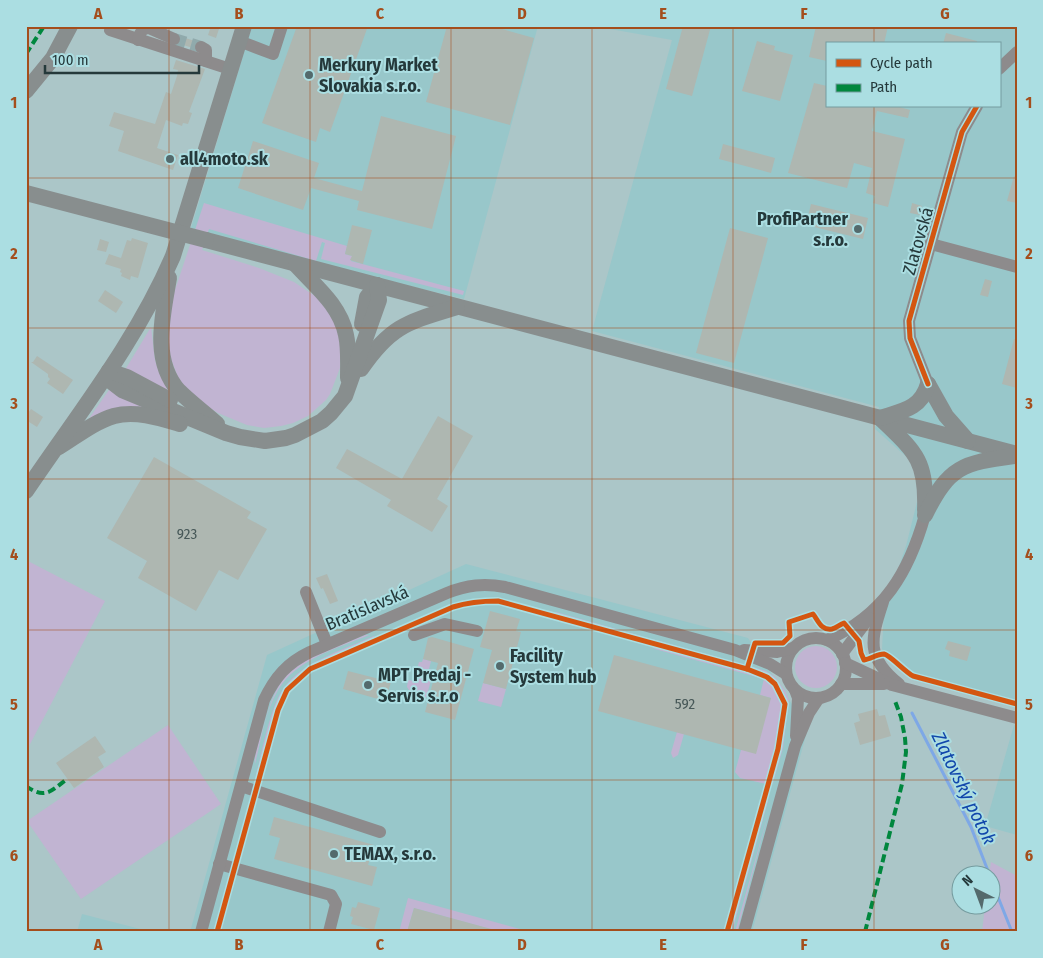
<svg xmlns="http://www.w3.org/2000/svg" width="1043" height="958" viewBox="0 0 1043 958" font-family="'Fira Sans Condensed',sans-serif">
  <rect width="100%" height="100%" fill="#abc6c8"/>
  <g fill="#98c7ca" fill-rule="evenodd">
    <polygon points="252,26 538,26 464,299 335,268 191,228"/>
    <path d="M 593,26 L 1017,26 L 1017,707 L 909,677 L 882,649 L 884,610 L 906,546 L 922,482 L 910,460 L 875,429 L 879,407 L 592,331 L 672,40 ZM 827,44 L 999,44 L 999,106 L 827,106 Z"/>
    <polygon points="466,564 748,638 808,728 752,932 190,932 267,655"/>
    <polygon points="1014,725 1017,726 1017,835 985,826"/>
    <polygon points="82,914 152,932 77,932"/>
  </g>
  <g fill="#c1b4d2">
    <polygon points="204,203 347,246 345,254 352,256 351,261 464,291 463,295 321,259 325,243 322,242 316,261 209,229 202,250 259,268 294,282 315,296 329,311 336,326 341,343 340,368 330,394 326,400 308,416 293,423 281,426 264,428 247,425 218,413 196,399 180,383 167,348 171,302"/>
    <polygon points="151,327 155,360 159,372 170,391 125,370"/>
    <polygon points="109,390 156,409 88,420"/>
    <polygon points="26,560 105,601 29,746 26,745"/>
    <polygon points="556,612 641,636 641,637 554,614"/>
    <path d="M 365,635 L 369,635 C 338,648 296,659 278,690 C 265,712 261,740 255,764 C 254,753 260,739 263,728 C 267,715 270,703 276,691 C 291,659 334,648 365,635 Z"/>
    <path d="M 374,636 L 375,638 C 345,651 298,664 282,695 C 270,716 264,751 258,776 L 256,775 C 262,752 269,714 280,694 C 297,663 343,650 374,636 Z"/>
    <polygon points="652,639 746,665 745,667 651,641"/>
    <polygon points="651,646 742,670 768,680 774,685 780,696 783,706 776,748 766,784 740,778 735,772 741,750 771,698 760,695 764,679 655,649"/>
    <circle cx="816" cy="667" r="21"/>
    <polygon points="423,659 431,661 429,669 434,670 426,698 411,693 407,687 408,680 414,681 419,662 422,662"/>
    <polygon points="750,666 766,671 775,677 785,691 789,700 783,748 773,783 771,784 781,747 787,703 784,693 775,679 767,674 750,668"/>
    <polygon points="483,683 506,689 501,707 478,701"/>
    <polygon points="168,725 221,804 81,899 27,821"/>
    <polygon points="677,732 684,734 678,755 673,758 671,753"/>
    <polygon points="767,799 768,801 732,932 730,932"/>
    <polygon points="770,807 737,932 735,932"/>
    <polygon points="991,862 1017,876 1017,932 982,932 985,906 990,906 990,876 989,875"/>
    <polygon points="408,898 531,932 501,932 414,908 407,932 399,932"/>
  </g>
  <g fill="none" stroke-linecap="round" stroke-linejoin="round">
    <g stroke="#7ea8e6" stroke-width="3">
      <polyline points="912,713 971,827 990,876"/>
      <polyline points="990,877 1012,932"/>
    </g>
  </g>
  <g fill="#aeb7b1">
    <polygon points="211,26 220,26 216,38 208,35"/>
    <polygon points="297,26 368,26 330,132 320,128 316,142 262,123"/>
    <polygon points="447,26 491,26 534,38 510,125 426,102"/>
    <polygon points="683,26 711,26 692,96 666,89"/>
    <polygon points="816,26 888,26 884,44 827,44 827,61 809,57"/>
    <polygon points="946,33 977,41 977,44 943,44"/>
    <polygon points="182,37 195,41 193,48 180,44"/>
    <polygon points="757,41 775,46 774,50 793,55 780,101 742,91"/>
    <polygon points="176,60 205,69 189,112 192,113 188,124 183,123 182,126 166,120 157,148 178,155 173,170 118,151 124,131 109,126 114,112 155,124 166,92 171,94 177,76 178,70 173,69"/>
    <polygon points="814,83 827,86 827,106 896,106 910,110 908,118 877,111 872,131 905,139 888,207 873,203 875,196 866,193 872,168 854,163 847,188 788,173"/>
    <polygon points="381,116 456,136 432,229 357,210 359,201 311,188 303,210 238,188 253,141 319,163 314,178 362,191"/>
    <polygon points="723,144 775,158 771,173 719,159"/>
    <polygon points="1014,176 1017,176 1017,203 1007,201"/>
    <polygon points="912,203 922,206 920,215 910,213"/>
    <polygon points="811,204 868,218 863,239 806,225"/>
    <polygon points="352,225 372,230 363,264 350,260 352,256 345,254"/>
    <polygon points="730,228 768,238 734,363 696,353"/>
    <polygon points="132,238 148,243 138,278 131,276 130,280 121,276 122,273 120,272 121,269 105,264 109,254 121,258 127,240 131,241"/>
    <polygon points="100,239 109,242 106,252 97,250"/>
    <polygon points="985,279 992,281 988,297 980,295"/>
    <polygon points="105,290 123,302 116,313 98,301"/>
    <polygon points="1014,339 1017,340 1017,388 1002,384"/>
    <polygon points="37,356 73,380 63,394 47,383 50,379 48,377 48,374 31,362 33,362"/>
    <polygon points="31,409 43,417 37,427 26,420 26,416"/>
    <polygon points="438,416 473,436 437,499 448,506 432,532 387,506 391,500 336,468 347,449 402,479"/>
    <polygon points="154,457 251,512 247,518 267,529 238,580 219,570 196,611 138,578 147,561 107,538"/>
    <polygon points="327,574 338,601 330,604 323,588 321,589 316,578"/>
    <polygon points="490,611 520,619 516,631 521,632 506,689 483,683 492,650 480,647"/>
    <polygon points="432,637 474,649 455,720 425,712 438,663 423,659 428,638"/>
    <polygon points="948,641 971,647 967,661 949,656 950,651 945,649"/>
    <polygon points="614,655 771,698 756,754 598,711"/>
    <polygon points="348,671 391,682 385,701 343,689"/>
    <polygon points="877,709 879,716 885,715 891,736 860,745 854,723 860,721 858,714"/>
    <polygon points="95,736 106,752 98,757 104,767 74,788 56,763"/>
    <polygon points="274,817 374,845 368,865 377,867 372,886 274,859 280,838 269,835"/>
    <polygon points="358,902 380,908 374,930 351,924 353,917 350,916 352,907 356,908"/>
    <polygon points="414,908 491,929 491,932 407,932"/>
  </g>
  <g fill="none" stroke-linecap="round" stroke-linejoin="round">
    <polyline stroke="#90aaac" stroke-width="12" stroke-dasharray="12 6" stroke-linecap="butt" points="174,39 201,47"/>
    <g stroke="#8d8b8c" stroke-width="12">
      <polyline points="110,30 230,69"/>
      <path d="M 138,40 C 140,34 141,28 149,28 L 174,39"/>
      <polyline points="239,41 273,54 282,26"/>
      <polyline points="201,47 206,50 206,61"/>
      <polyline points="999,69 1017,52"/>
      <polyline points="931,244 1017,267"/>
      <polyline points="928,384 910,338 909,321 962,132 977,106"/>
      <polyline points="306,592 327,644"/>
      <path d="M 883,602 C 871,639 865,657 899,684"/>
      <polyline points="414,635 445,624 477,631"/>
      <circle cx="816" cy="668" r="30"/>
      <path d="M 827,640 C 884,615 909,572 925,515"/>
      <polyline points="744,650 777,652 793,648"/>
      <polyline points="842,654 869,618"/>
      <polyline points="845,663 892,685 1017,718"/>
      <polyline points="841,684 884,684"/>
      <polyline points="795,690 798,698 796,736"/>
      <polyline points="241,786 380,832"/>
      <polyline points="219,864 331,895 336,904 329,932"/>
      <path d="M 201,932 L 264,700 C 275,677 287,663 310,652 L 447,593 C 467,585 484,583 505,587 L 735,650 L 770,664 L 786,674"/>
      <polyline points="744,932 795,746 809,713 819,698"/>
    </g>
    <g stroke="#888e8e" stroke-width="16">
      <polyline points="26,91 53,58 70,26"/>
      <polyline points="206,240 1017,454"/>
      <path d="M 296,265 C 315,286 340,305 346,335 C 349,348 348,364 348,378"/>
      <path d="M 169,278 C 163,314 151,360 179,391 C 191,403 205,413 217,424"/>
      <polyline points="362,324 367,297 377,285"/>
      <path d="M 361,369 C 391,325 408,322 457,307"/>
      <polyline points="109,371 113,383 122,390 226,433 240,437 265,441 286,438 295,435 322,421 331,413 345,396 379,300 377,285"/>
      <polyline points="109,371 127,377 170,400"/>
      <polyline points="928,384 946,416 968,441"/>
      <path d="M 880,418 C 914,451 927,459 925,510"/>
      <path d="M 880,418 C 902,411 921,409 928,384"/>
      <path d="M 59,447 C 77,436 94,422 114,416 C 135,410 160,418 180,424"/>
      <path d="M 26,491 C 78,414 136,342 173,256 L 244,26"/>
      <path d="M 925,515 C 949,466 963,463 1014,456"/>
    </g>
    <polyline stroke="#888e8e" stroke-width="16" points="26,193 206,240"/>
    <g stroke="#00873e" stroke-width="4" stroke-dasharray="8 4" stroke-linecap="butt">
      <polyline points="26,54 44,26"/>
      <path d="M 26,786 C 45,800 51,791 67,779"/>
      <polyline points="865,932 902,784 906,752 905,738 901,717 895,701"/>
    </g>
    <g stroke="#abdee2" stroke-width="8">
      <g id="cycleway">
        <polyline points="928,384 910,338 909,321 962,132 977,106"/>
        <path d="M 747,669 L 755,643 L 783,643 L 790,636 L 789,622 L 813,614 C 818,620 821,631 832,629 C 836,628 839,625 844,623 L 859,641 L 861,653 L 864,660 C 871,659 877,654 884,654 C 890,655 905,672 913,676 L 1017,704"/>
        <path d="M 217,932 L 278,710 L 287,690 L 310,669 L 453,607 C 469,602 482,601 498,601 L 747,669 L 767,677 L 775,684 L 785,704 L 778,749 L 727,932"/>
      </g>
    </g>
    <use href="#cycleway" stroke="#d45611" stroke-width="5"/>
  </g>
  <path fill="none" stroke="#a44e1c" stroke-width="1" stroke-opacity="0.55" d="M 169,26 L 169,932M 310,26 L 310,932M 451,26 L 451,932M 592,26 L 592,932M 733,26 L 733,932M 874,26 L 874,44M 874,106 L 874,932M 26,178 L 1017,178M 26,328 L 1017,328M 26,479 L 1017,479M 26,630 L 1017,630M 26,780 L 1017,780"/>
  <g fill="#546a6c" stroke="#abdee2" stroke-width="2">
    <circle cx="309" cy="75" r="5"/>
    <circle cx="170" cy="159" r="5"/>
    <circle cx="858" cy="229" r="5"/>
    <circle cx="500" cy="666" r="5"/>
    <circle cx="368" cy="685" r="5"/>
    <circle cx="334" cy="854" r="5"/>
  </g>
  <g text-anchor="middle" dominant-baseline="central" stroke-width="4" stroke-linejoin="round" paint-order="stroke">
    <g font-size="15" fill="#475858">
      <text x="187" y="534">923</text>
      <text x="685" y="704">592</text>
    </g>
    <g font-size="18" font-weight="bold" fill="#25393b" stroke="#abdee2" text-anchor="start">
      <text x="319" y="65">Merkury Market<tspan x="319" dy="21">Slovakia s.r.o.</tspan></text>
      <text x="180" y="159">all4moto.sk</text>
      <text x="848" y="219" text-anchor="end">ProfiPartner<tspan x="848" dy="21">s.r.o.</tspan></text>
      <text x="510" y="656">Facility<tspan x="510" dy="21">System hub</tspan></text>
      <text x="378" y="675">MPT Predaj -<tspan x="378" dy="21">Servis s.r.o</tspan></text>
      <text x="344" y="854">TEMAX, s.r.o.</text>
    </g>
    <g font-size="18" fill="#25393b" stroke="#abdee2">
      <text transform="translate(918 241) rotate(-74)">Zlatovská</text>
      <text transform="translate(367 608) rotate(-23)">Bratislavská</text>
    </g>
    <g font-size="19" font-style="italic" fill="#1046ab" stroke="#abdee2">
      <text transform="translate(964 788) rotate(64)">Zlatovský potok</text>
    </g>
  </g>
  <rect width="1043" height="958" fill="none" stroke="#abdee2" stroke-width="55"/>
  <rect x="826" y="42" width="175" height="65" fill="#abdee2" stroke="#759c9f"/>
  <rect x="836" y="59" width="25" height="8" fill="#d45611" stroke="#759c9f"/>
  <text x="870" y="68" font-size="15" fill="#25393b">Cycle path</text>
  <rect x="836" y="84" width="25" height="8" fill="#00873e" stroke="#759c9f"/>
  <text x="870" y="92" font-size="15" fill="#25393b">Path</text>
  <g transform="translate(976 890) rotate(318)"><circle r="24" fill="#abdee2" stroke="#759c9f"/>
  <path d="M0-4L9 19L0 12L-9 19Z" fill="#546a6c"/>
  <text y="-8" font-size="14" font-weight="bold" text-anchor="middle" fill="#25393b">N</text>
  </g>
  <path d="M45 65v8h154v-8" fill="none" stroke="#25393b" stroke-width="2.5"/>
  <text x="52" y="65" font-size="15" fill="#25393b" stroke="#abdee2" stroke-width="4" paint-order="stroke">100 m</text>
  <rect x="28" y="28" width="988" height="902" fill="none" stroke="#a44e1c" stroke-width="2"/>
  <g font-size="16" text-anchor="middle" font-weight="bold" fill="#a44e1c">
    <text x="98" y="19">A</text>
    <text x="239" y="19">B</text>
    <text x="380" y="19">C</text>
    <text x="522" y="19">D</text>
    <text x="663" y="19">E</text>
    <text x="804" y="19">F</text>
    <text x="945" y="19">G</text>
    <text x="14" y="108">1</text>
    <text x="1029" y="108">1</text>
    <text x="14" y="259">2</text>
    <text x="1029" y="259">2</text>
    <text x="14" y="409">3</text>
    <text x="1029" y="409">3</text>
    <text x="14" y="560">4</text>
    <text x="1029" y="560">4</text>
    <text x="14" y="710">5</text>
    <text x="1029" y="710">5</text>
    <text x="14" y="861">6</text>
    <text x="1029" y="861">6</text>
    <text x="98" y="950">A</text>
    <text x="239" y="950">B</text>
    <text x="380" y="950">C</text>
    <text x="522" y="950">D</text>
    <text x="663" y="950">E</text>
    <text x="804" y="950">F</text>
    <text x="945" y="950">G</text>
  </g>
</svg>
